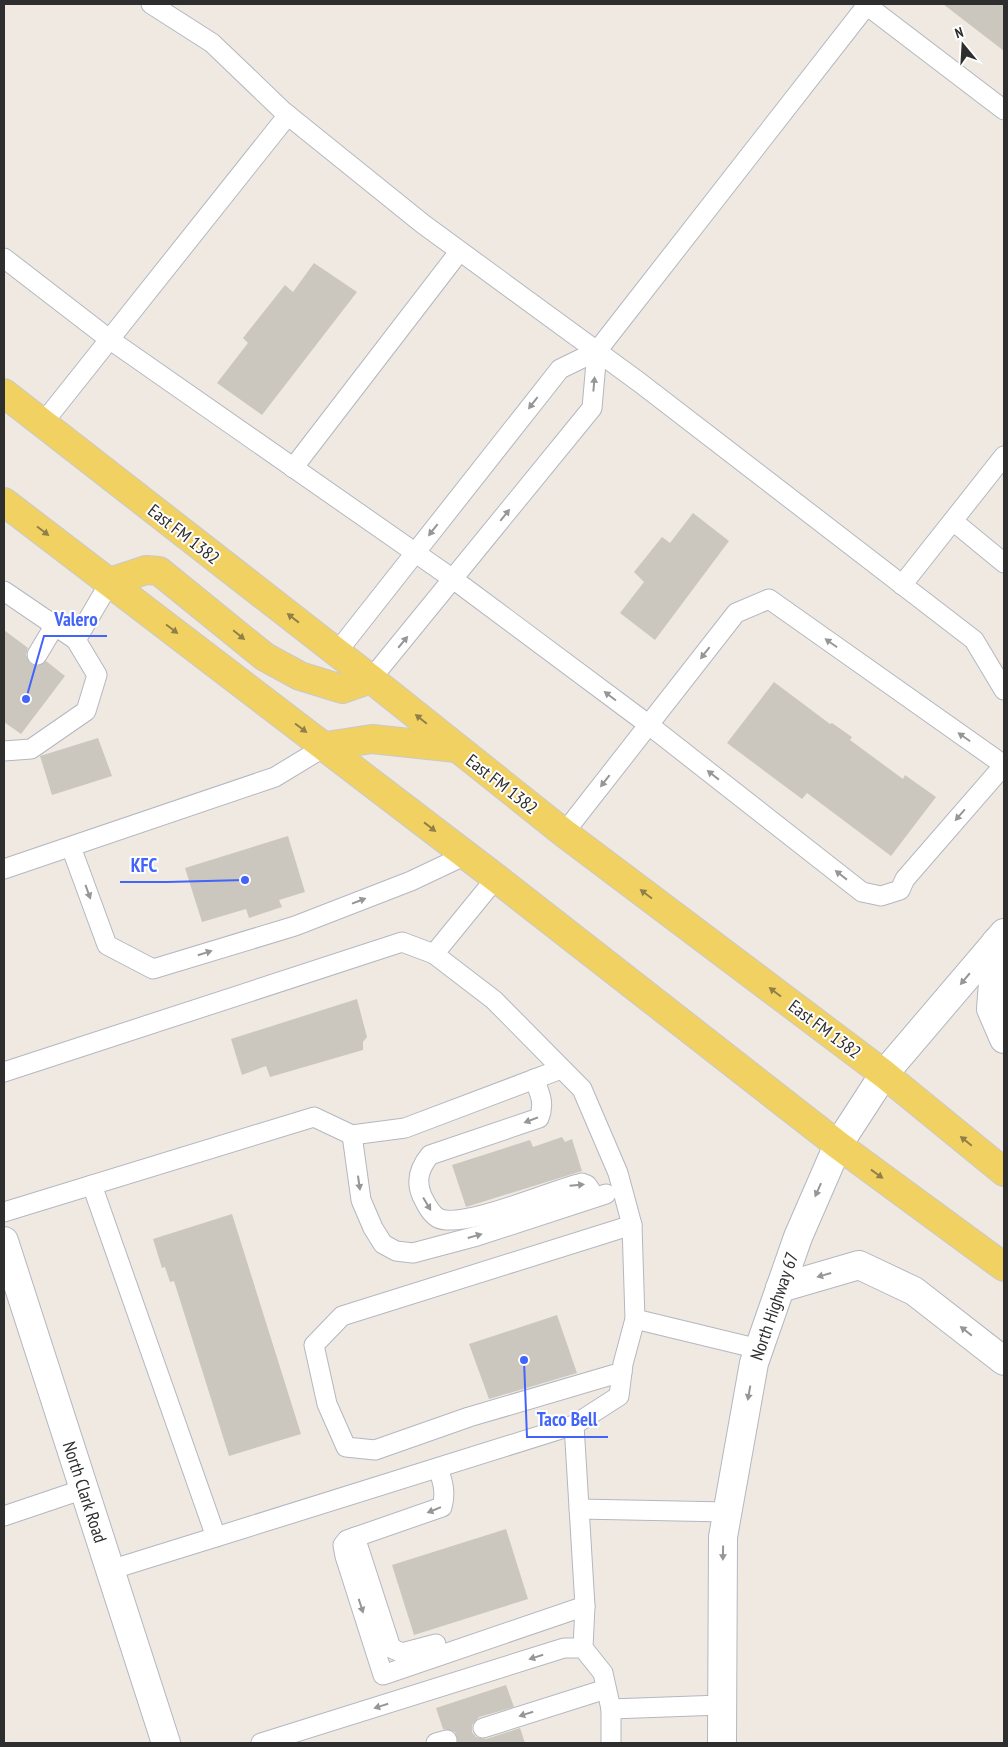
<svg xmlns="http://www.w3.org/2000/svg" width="1008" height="1747" viewBox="0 0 1008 1747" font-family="'PT Sans Narrow',sans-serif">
  <rect width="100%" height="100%" fill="#efe9e1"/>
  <g fill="#cbc7bf">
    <polygon points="943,4 1004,4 1004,51"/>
    <polygon points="314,263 357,292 262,415 217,383 248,343 243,338 285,285 293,292"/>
    <polygon points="693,513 729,541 655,640 620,613 644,582 634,572 662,537 670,543"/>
    <polygon points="4,630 28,648 26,655 31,664 37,666 46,661 65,676 21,734 4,722"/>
    <polygon points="774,682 830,724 832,723 852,737 850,740 903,779 905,775 936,797 891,856 807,793 802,799 727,743"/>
    <polygon points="98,738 112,776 52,795 40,756"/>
    <polygon points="288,836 305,892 279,900 282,907 249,918 246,909 202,922 185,868"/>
    <polygon points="357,999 367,1037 363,1042 363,1050 270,1077 266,1066 242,1075 231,1039"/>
    <polygon points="562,1137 565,1142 572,1139 582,1171 466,1207 452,1165 530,1140 533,1147"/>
    <polygon points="232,1214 301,1434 229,1456 174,1281 170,1282 165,1267 162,1268 153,1239"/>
    <polygon points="557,1315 577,1373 489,1399 469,1344"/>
    <polygon points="506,1529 528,1599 414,1635 392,1565"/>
    <polygon points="506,1685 514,1707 479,1717 472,1725 472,1732 476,1737 486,1739 520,1728 525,1743 458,1743 455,1732 443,1729 436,1708"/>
  </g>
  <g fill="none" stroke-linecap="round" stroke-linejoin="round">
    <g stroke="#b4b7c1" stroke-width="21">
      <g id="lane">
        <polyline points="151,4 212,43 284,112 423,224 639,382 974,640 1004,690"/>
        <polyline points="865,4 1004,110"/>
        <polyline points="4,258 109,339 453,579 649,725 862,892 881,896 900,890 905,879 1004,765"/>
        <polyline points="43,423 288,115"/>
        <polyline points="293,468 459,252"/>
        <polyline points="953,521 1004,563"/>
        <polyline points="902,585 1004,456"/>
        <polyline points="4,591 76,640"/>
        <polyline points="337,652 560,369 597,351 867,5"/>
        <polyline points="37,655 55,625"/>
        <polyline points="371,679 592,408 597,351"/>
        <polyline points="4,751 31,749 86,711 97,675 76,640 110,582"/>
        <polyline points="564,833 736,613 769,599 1004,765"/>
        <polyline points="71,847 107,945 153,969 295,926 411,881 466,855"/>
        <polyline points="4,869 275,777 326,746"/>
        <polyline points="434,954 494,1000 582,1089 618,1173 632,1225 635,1319 623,1364 619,1396 574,1425 585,1606 583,1648 603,1673 611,1709 721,1705"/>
        <polyline points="4,1072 402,942 434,954 496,878"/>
        <path d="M 534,1079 C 540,1093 545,1104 539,1118 L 430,1155 C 420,1167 415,1180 422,1196 C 426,1204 430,1213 438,1218 C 462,1230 552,1190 582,1183 L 587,1185 L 595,1197"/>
        <polyline points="352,1135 361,1200 373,1228 383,1244 396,1251 413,1253 477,1236 606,1194"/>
        <polyline points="92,1185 216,1537 574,1425"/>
        <polyline points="4,1212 314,1117 352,1135 405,1128 561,1069"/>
        <polyline points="635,1319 759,1349"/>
        <polyline points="622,1372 469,1417 375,1450 346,1447 327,1404 314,1345 342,1316 632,1225"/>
        <path d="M 438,1468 C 443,1482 446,1493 442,1507 L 347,1540 L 343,1545 L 345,1556 L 383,1675 L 585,1606"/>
        <polyline points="579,1509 727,1512"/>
        <polyline points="4,1516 84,1489"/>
        <polyline points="355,1537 391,1648 402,1653 436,1644"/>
        <polyline points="110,1570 216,1537"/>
        <polyline points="483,1728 606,1689"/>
        <polyline points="261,1743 564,1648 583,1648"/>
        <polyline points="436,1743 447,1740"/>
        <polyline points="611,1743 611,1709"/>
      </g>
    </g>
    <g stroke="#b4b7c1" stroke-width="30">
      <g id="secondary">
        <polyline points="996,942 991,1009 1004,1039"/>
        <polyline points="4,1241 166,1743"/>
        <polyline points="780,1288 859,1265 914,1291 1004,1361"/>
        <polyline points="722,1743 723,1537 754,1363 798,1237 838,1145 884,1074 1004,933"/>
      </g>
    </g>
    <g stroke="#c9c9c9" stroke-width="30">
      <g id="primary">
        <polyline points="4,393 371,679 564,833 884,1074 1004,1172"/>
        <polyline points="4,502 496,878 838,1145 1004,1267"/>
        <polyline points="110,582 146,570 159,571 265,657 300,676 342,689 371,679"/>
        <polyline points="326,746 372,739 456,748"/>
      </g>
    </g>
    <use href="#lane" stroke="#fff" stroke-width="19"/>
    <use href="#secondary" stroke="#fff" stroke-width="28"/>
    <use href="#primary" stroke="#f2d163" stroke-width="28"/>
  </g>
  <defs><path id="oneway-solid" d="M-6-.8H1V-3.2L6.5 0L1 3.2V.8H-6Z" transform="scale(1.25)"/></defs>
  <g fill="#969696">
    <use href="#oneway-solid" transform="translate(594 384) rotate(-85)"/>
    <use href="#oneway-solid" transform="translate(533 403) rotate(128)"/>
    <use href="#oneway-solid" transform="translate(505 515) rotate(-51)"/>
    <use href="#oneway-solid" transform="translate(433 530) rotate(128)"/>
    <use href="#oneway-solid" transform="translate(403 642) rotate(-50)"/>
    <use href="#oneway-solid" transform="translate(831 643) rotate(-145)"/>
    <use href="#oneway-solid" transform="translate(705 653) rotate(128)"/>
    <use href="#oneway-solid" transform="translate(610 696) rotate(-143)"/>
    <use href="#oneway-solid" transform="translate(964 737) rotate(-145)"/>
    <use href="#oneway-solid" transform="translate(713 775) rotate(-142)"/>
    <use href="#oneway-solid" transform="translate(605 781) rotate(128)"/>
    <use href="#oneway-solid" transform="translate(960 815) rotate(131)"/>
    <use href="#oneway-solid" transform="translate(841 875) rotate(-142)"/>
    <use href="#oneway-solid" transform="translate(88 892) rotate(70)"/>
    <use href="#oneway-solid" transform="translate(359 901) rotate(-21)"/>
    <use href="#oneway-solid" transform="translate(205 953) rotate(-17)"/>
    <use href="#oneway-solid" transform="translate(965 979) rotate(130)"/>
    <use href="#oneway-solid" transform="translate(531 1120) rotate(159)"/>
    <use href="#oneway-solid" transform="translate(359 1183) rotate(82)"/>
    <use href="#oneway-solid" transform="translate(577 1185) rotate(-5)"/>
    <use href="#oneway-solid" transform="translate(818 1190) rotate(114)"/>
    <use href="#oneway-solid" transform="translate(427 1204) rotate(59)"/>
    <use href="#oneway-solid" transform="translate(475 1236) rotate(-16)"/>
    <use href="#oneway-solid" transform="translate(824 1275) rotate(164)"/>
    <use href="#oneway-solid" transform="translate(966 1331) rotate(-142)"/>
    <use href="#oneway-solid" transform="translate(749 1393) rotate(100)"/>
    <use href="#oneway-solid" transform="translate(434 1510) rotate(158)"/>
    <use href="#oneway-solid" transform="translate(723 1553) rotate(91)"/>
    <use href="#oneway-solid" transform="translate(361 1606) rotate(72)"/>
    <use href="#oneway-solid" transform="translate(536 1657) rotate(163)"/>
    <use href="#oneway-solid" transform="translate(381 1706) rotate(163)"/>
    <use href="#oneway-solid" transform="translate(526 1714) rotate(162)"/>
  </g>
  <g fill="#908048">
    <use href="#oneway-solid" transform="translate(43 531) rotate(37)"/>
    <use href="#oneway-solid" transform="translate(293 618) rotate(-142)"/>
    <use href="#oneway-solid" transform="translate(172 629) rotate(37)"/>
    <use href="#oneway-solid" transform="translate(239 635) rotate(39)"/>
    <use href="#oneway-solid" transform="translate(421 719) rotate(-141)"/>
    <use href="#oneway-solid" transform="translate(301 728) rotate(37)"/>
    <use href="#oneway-solid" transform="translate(430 827) rotate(38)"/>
    <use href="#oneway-solid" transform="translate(646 894) rotate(-143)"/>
    <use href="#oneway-solid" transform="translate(775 992) rotate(-143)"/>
    <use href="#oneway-solid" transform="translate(966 1141) rotate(-141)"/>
    <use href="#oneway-solid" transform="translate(877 1174) rotate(36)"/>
  </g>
  <g text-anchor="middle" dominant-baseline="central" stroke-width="4" stroke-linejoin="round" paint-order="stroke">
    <g font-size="18" fill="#2e2e2e" stroke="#fff">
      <text transform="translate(184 534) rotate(38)">East FM 1382</text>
      <text transform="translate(502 784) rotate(38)">East FM 1382</text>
      <text transform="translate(825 1029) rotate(37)">East FM 1382</text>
      <text transform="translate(774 1306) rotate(-71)">North Highway 67</text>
      <text transform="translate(85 1492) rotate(72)">North Clark Road</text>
    </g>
  </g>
  <path fill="none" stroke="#4264fb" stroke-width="2" d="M26 699L44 636H107M245 880L167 882H120M524 1360L527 1437H608"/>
  <g fill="#4264fb" stroke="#fff" stroke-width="2">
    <circle cx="26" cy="699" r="5"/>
    <circle cx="245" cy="880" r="5"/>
    <circle cx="524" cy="1360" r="5"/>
  </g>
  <g font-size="19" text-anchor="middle" font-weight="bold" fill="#4264fb" stroke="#fff" stroke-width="4" stroke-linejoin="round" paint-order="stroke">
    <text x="76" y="626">Valero</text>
    <text x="144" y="872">KFC</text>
    <text x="567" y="1426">Taco Bell</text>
  </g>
  <rect width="1008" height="1747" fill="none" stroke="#2e2e2e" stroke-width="10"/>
  <g transform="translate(963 45) rotate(342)" stroke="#ffffff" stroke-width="4" paint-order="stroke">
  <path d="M0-4L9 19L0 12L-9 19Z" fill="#2e2e2e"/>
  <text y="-8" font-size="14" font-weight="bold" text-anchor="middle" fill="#2e2e2e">N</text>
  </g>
</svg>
